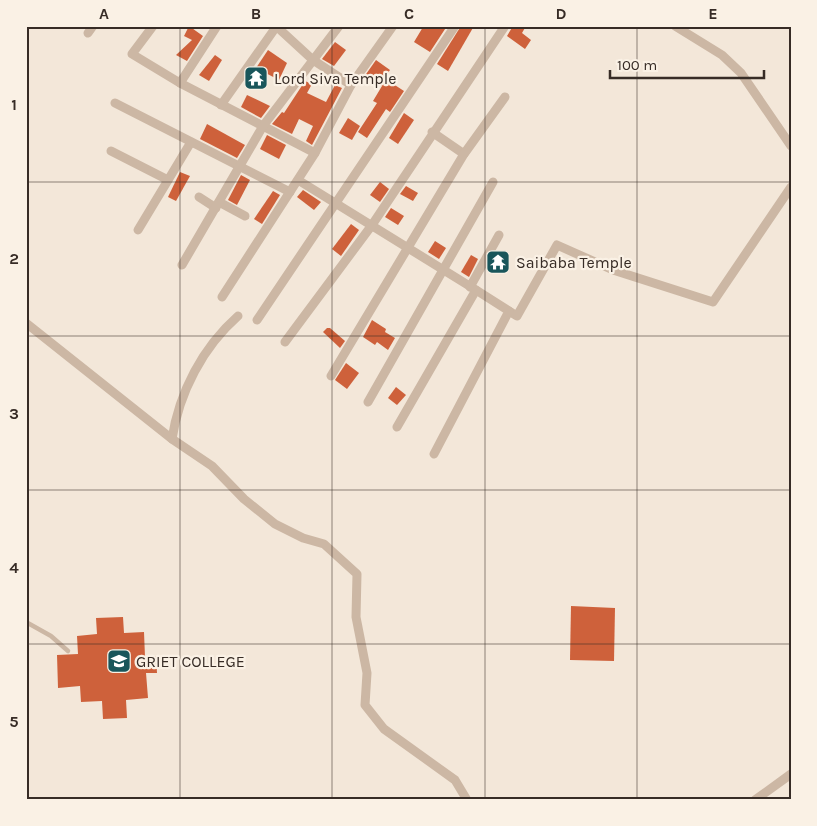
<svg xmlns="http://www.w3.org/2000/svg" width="817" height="826" viewBox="0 0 817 826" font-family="Karla,sans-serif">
  <rect width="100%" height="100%" fill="#f3e7d9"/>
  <g fill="#ce613b">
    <polygon points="189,26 203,36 187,61 176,55 192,40 184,36"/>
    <polygon points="428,26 447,26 430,52 414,42 423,27 426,29"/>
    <polygon points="461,26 474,26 448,71 437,64"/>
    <polygon points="513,26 526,26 522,33 531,40 525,49 507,36"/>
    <polygon points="335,42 346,50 334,66 322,59"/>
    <polygon points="268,50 287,63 279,80 256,68"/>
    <polygon points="215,55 222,60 209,81 199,75"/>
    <polygon points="376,60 390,70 384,78 404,91 390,112 386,109 367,138 358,132 377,103 373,101 382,86 364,77"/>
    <polygon points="305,81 312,84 307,93 326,102 335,85 342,88 312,145 306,141 313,126 299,119 292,134 272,124 282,112 284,113"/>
    <polygon points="247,95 270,106 261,118 241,107"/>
    <polygon points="404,113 414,120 398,144 389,138"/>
    <polygon points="348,118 360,126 352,140 339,133"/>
    <polygon points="207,124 245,145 237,158 200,139"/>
    <polygon points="267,135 286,145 279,159 260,149"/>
    <polygon points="180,172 190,176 176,201 168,197"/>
    <polygon points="241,175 250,180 237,205 228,200"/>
    <polygon points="380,182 389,189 380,202 370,195"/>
    <polygon points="406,186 418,193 413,201 400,194"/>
    <polygon points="303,190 321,202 314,210 297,197"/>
    <polygon points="273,191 280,195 262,224 254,219"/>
    <polygon points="391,208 404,216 398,225 385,217"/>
    <polygon points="351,224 359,230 341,256 332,249"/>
    <polygon points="435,241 446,248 439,259 428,252"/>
    <polygon points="471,255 478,259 469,277 461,272"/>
    <polygon points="372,320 386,329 385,332 395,338 388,350 377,342 375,345 363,337"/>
    <polygon points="327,328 330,328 345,341 340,348 323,332"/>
    <polygon points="346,363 359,373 347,389 335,380"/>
    <polygon points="396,387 406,395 397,405 388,398"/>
    <polygon points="571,606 615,608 614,661 570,660"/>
    <polygon points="123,617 124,633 144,632 145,657 156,656 157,673 146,673 148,698 126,700 127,718 103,719 102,701 81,702 80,686 58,688 57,655 78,654 77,636 97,634 96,618"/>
  </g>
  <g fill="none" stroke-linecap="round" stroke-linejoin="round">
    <polyline stroke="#ccb7a4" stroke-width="4.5" points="26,622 51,636 68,651"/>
    <g stroke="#ccb7a4" stroke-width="9">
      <polyline points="153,26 132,54 180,83 315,153"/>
      <polyline points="276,26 313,60 351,85"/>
      <polyline points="675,26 722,55 741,73 791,146"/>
      <polyline points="88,33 93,26"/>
      <polyline points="180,83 217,26"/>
      <polyline points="115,103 290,192"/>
      <polyline points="221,105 276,27"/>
      <polyline points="432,132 464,154"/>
      <polyline points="111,151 168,180"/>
      <polyline points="298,180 476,290 397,427"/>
      <polyline points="199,197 216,208"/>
      <polyline points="219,202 245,216"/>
      <polyline points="138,230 191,142"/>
      <polyline points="182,265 263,126 339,26"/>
      <polyline points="470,287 499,235"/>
      <polyline points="222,297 315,153 351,85 393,26"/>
      <polyline points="509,311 517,316 557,245 613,270 713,302 791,187"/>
      <path d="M 238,316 C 203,347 179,392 172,439 L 212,466 L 244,499 L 275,524 L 303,538 L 324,544 L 357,574 L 356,617 L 367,673 L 365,705 L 384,729 L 455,780 L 467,800"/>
      <polyline points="257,320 455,26"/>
      <polyline points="26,323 172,439"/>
      <polyline points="285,342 372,225 505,26"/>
      <polyline points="331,376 464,154 505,97"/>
      <polyline points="368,402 493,182"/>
      <polyline points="434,454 509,311 476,290"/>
      <polyline points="755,800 791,774"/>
    </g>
  </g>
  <path fill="none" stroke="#372c26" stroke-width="1" stroke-opacity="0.55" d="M 180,26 L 180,800M 332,26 L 332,800M 485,26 L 485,800M 637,26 L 637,800M 26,182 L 791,182M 26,336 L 791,336M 26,490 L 791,490M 26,644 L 791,644"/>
  <defs>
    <g id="temple-square" transform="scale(1.25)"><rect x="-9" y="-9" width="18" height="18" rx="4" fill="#19565b" stroke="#faf1e5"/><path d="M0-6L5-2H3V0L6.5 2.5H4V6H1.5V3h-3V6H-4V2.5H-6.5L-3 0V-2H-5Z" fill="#fff"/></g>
    <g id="university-square" transform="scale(1.25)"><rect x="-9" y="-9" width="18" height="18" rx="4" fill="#19565b" stroke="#faf1e5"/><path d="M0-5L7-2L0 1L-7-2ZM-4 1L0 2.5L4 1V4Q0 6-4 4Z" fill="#fff"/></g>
  </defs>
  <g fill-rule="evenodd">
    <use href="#temple-square" x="256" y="78"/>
    <use href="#temple-square" x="498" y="262"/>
    <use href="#university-square" x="119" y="661"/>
  </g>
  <g text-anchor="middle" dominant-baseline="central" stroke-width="4.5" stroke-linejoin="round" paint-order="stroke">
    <g font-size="16" fill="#372c26" stroke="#faf1e5" text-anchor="start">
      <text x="274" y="78">Lord Siva Temple</text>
      <text x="516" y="262">Saibaba Temple</text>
      <text x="136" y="661">GRIET COLLEGE</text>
    </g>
  </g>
  <rect width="817" height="826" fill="none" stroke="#faf1e5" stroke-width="55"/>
  <path d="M610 70v8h154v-8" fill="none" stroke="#372c26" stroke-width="2.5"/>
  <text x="617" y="70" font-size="15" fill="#372c26" stroke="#faf1e5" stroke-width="4" paint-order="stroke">100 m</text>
  <rect x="28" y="28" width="762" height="770" fill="none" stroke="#372c26" stroke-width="2"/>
  <g font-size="16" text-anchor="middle" font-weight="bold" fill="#372c26">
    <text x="104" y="19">A</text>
    <text x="256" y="19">B</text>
    <text x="409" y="19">C</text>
    <text x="561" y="19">D</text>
    <text x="713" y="19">E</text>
    <text x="14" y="110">1</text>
    <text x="14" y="264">2</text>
    <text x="14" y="419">3</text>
    <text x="14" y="573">4</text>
    <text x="14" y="727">5</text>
  </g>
</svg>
